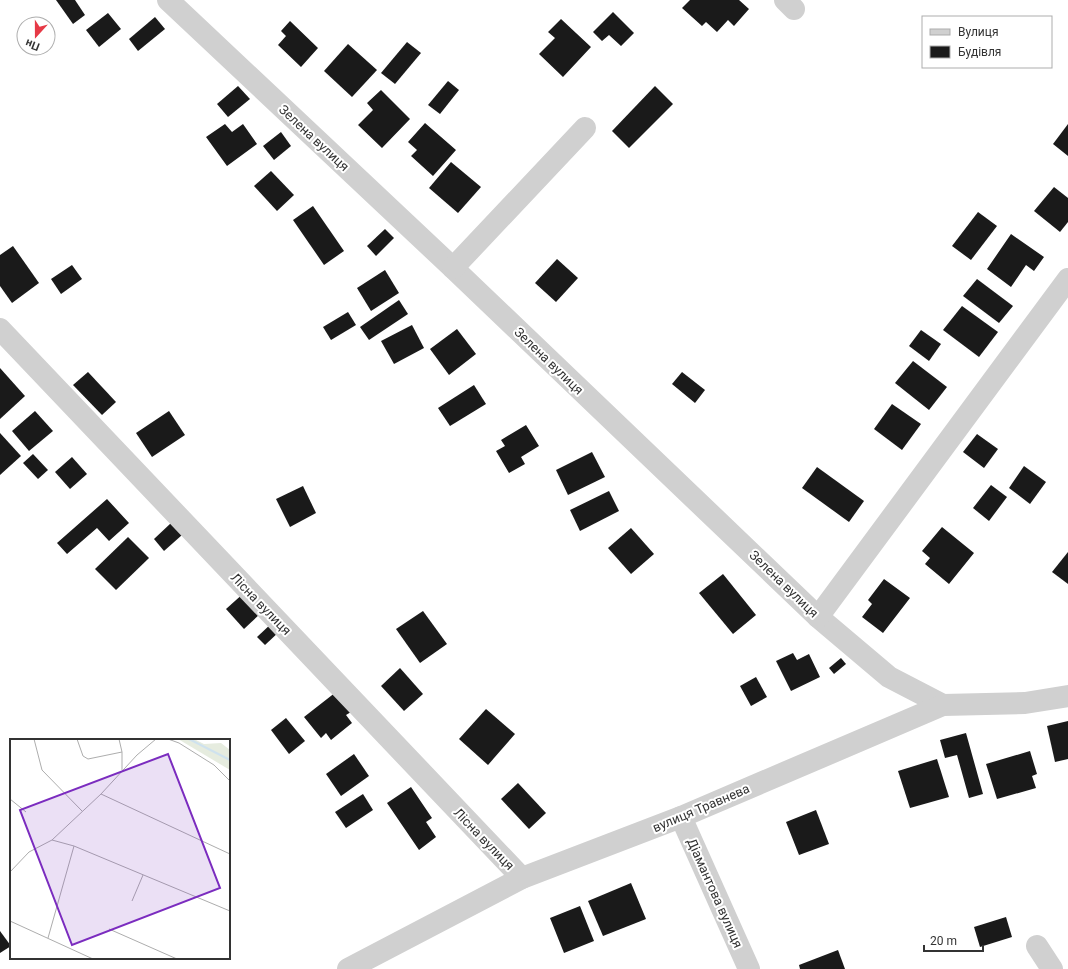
<svg xmlns="http://www.w3.org/2000/svg" width="1068" height="969" viewBox="0 0 1068 969" font-family="Roboto,sans-serif">
  <rect width="100%" height="100%" fill="#fff"/>
  <g fill="#1a1a1a">
    <polygon points="56,0 75,0 85,15 73,24"/>
    <polygon points="690,0 739,0 749,9 734,26 728,20 717,32 706,22 702,26 682,8"/>
    <polygon points="613,12 634,33 621,46 609,35 602,41 593,32"/>
    <polygon points="108,13 121,29 99,47 86,30"/>
    <polygon points="155,17 165,29 138,51 129,39"/>
    <polygon points="561,19 591,47 563,77 539,54 555,38 548,32"/>
    <polygon points="290,21 318,48 301,67 278,45 286,36 281,31"/>
    <polygon points="407,42 421,53 395,84 381,73"/>
    <polygon points="348,44 377,70 352,97 324,71"/>
    <polygon points="448,81 459,90 440,114 428,105"/>
    <polygon points="238,86 250,99 228,117 217,104"/>
    <polygon points="655,86 673,104 629,148 612,131"/>
    <polygon points="381,90 410,119 382,148 358,125 373,110 367,103"/>
    <polygon points="425,123 456,150 433,176 411,156 417,150 408,142"/>
    <polygon points="225,124 232,132 243,124 257,144 227,166 206,137"/>
    <polygon points="1068,124 1068,156 1053,144"/>
    <polygon points="281,132 291,146 274,160 263,146"/>
    <polygon points="451,162 481,187 458,213 429,188"/>
    <polygon points="271,171 294,195 277,211 254,186"/>
    <polygon points="1054,187 1068,198 1068,222 1060,232 1034,211"/>
    <polygon points="313,206 344,251 324,265 293,220"/>
    <polygon points="978,212 997,226 971,260 952,246"/>
    <polygon points="385,229 394,238 376,256 367,246"/>
    <polygon points="1011,234 1044,257 1034,271 1026,265 1011,287 987,269"/>
    <polygon points="13,246 39,283 12,303 0,286 0,255"/>
    <polygon points="557,259 578,278 556,302 535,283"/>
    <polygon points="72,265 82,279 61,294 51,279"/>
    <polygon points="385,270 399,293 371,311 357,288"/>
    <polygon points="977,279 1013,306 999,323 963,296"/>
    <polygon points="399,300 408,314 369,340 360,327"/>
    <polygon points="962,306 998,332 979,357 943,330"/>
    <polygon points="348,312 356,325 331,340 323,327"/>
    <polygon points="412,325 424,348 394,364 381,341"/>
    <polygon points="457,329 476,354 449,375 430,349"/>
    <polygon points="921,330 941,344 929,361 909,346"/>
    <polygon points="913,361 947,387 929,410 895,383"/>
    <polygon points="0,368 25,396 0,419"/>
    <polygon points="88,372 116,402 102,415 73,385"/>
    <polygon points="682,372 705,390 695,403 672,384"/>
    <polygon points="474,385 486,404 450,426 438,408"/>
    <polygon points="892,404 921,424 902,450 874,429"/>
    <polygon points="35,411 53,431 29,451 12,431"/>
    <polygon points="169,411 185,435 152,457 136,433"/>
    <polygon points="526,425 539,446 521,457 525,464 509,473 496,451 505,446 501,440"/>
    <polygon points="0,433 21,456 0,475"/>
    <polygon points="977,434 998,449 984,468 963,452"/>
    <polygon points="592,452 605,477 568,495 556,470"/>
    <polygon points="33,454 48,470 38,479 23,463"/>
    <polygon points="72,457 87,474 70,489 55,472"/>
    <polygon points="1024,466 1046,482 1030,504 1009,488"/>
    <polygon points="817,467 864,501 849,522 802,488"/>
    <polygon points="991,485 1007,497 989,521 973,508"/>
    <polygon points="303,486 316,513 290,527 276,499"/>
    <polygon points="609,491 619,511 580,531 570,510"/>
    <polygon points="107,499 129,523 109,541 97,528 67,554 57,543"/>
    <polygon points="171,523 182,535 164,551 154,539"/>
    <polygon points="942,527 974,553 949,584 925,564 930,558 922,551"/>
    <polygon points="631,528 654,554 631,574 608,548"/>
    <polygon points="128,537 149,558 116,590 95,569"/>
    <polygon points="1068,552 1068,584 1052,572"/>
    <polygon points="723,574 756,615 733,634 699,593"/>
    <polygon points="884,579 910,598 883,633 862,617 872,604 868,600"/>
    <polygon points="245,592 262,612 244,629 226,609"/>
    <polygon points="423,611 447,644 420,663 396,629"/>
    <polygon points="272,623 280,631 265,645 257,637"/>
    <polygon points="793,653 797,660 809,654 820,677 791,691 776,661"/>
    <polygon points="841,658 846,664 834,674 829,668"/>
    <polygon points="400,668 423,694 404,711 381,686"/>
    <polygon points="756,677 767,697 751,706 740,686"/>
    <polygon points="336,692 351,712 346,715 352,723 331,740 326,733 321,738 304,717"/>
    <polygon points="486,709 515,734 488,765 459,739"/>
    <polygon points="286,718 305,741 289,754 271,730"/>
    <polygon points="1068,721 1068,759 1055,762 1047,726"/>
    <polygon points="966,733 983,794 969,798 957,755 945,758 940,740"/>
    <polygon points="1030,751 1037,774 1032,776 1036,788 997,799 986,764"/>
    <polygon points="354,754 369,776 341,796 326,774"/>
    <polygon points="937,759 949,797 910,808 898,771"/>
    <polygon points="518,783 546,813 529,829 501,799"/>
    <polygon points="411,787 432,818 426,822 436,837 419,850 387,803"/>
    <polygon points="363,794 373,810 346,828 335,812"/>
    <polygon points="816,810 829,844 799,855 786,822"/>
    <polygon points="631,883 646,919 603,936 588,901"/>
    <polygon points="580,906 594,941 564,953 550,918"/>
    <polygon points="1006,917 1012,937 980,947 974,927"/>
    <polygon points="0,931 11,946 0,953"/>
    <polygon points="838,950 845,969 800,969 799,965"/>
  </g>
  <g fill="none" stroke-linecap="round" stroke-linejoin="round">
    <g stroke="#d0d0d0" stroke-width="22">
      <polyline points="168,0 453,268 818,617 889,677 943,705"/>
      <polyline points="785,0 794,9"/>
      <polyline points="453,268 585,128"/>
      <polyline points="0,329 522,878"/>
      <polyline points="818,617 1068,279"/>
      <polyline points="681,817 749,969"/>
      <polyline points="1037,946 1052,969"/>
      <polyline points="348,969 522,878 681,817 943,705 1025,703 1068,696"/>
    </g>
  </g>
  <g text-anchor="middle" dominant-baseline="central" stroke-width="4" stroke-linejoin="round" paint-order="stroke">
    <g font-size="13" fill="#333" stroke="#fff">
      <text transform="translate(314 138) rotate(43)">Зелена вулиця</text>
      <text transform="translate(549 361) rotate(44)">Зелена вулиця</text>
      <text transform="translate(784 584) rotate(44)">Зелена вулиця</text>
      <text transform="translate(261 604) rotate(46)">Лісна вулиця</text>
      <text transform="translate(701 808) rotate(-23)">вулиця Травнева</text>
      <text transform="translate(484 839) rotate(46)">Лісна вулиця</text>
      <text transform="translate(715 893) rotate(66)">Діамантова вулиця</text>
    </g>
  </g>
  <g transform="translate(10 739)">
    <rect width="220" height="220" fill="#fff"/>
    <path d="M 168,0 L 184,0 L 194,5 L 211,4 L 220,11 L 220,31 Z" fill="#e6ecdf"/>
    <path fill="none" stroke="#cfe2ee" stroke-width="2" d="M 179,0 L 220,21"/>
    <path fill="none" stroke="#adadad" stroke-width="1" d="M 24,0 L 32,31 L 72,72M 67,0 L 73,17 L 78,20 L 112,13M 109,0 L 112,13 L 112,31M 158,0 L 169,4 L 204,26 L 220,42M 91,55 L 220,115M 0,60 L 16,73M 42,101 L 64,107 L 220,172M 0,133 L 19,113 L 42,101 L 91,55 L 127,16 L 146,0M 122,162 L 133,136M 0,182 L 83,220M 99,190 L 167,220M 38,199 L 64,107"/>
    <path fill="#7b2cbf" fill-opacity="0.15" stroke="#7b2cbf" stroke-width="2" d="M 158,15 L 210,149 L 62,206 L 10,71 Z"/>
    <rect width="220" height="220" fill="none" stroke="#333" stroke-width="2"/>
  </g>
  <rect x="922" y="16" width="130" height="52" fill="#ffffff" stroke="#adadad"/>
  <rect x="930" y="29" width="20" height="6" fill="#d0d0d0" stroke="#adadad"/>
  <text x="958" y="36" font-size="12" fill="#333333">Вулиця</text>
  <rect x="930" y="46" width="20" height="12" fill="#1a1a1a" stroke="#adadad"/>
  <text x="958" y="56" font-size="12" fill="#333333">Будівля</text>
  <g transform="translate(36 36) rotate(201)"><circle r="19" fill="#ffffff" stroke="#adadad"/>
  <path d="M0-3L7 15L0 10L-7 15Z" fill="#e63946"/>
  <text y="-6" font-size="11" font-weight="bold" text-anchor="middle" fill="#333333">Пн</text>
  </g>
  <path d="M924 945v6h59v-6" fill="none" stroke="#333333" stroke-width="2"/>
  <text x="930" y="945" font-size="12" fill="#333333" stroke="#ffffff" stroke-width="3" paint-order="stroke">20 m</text>
</svg>
